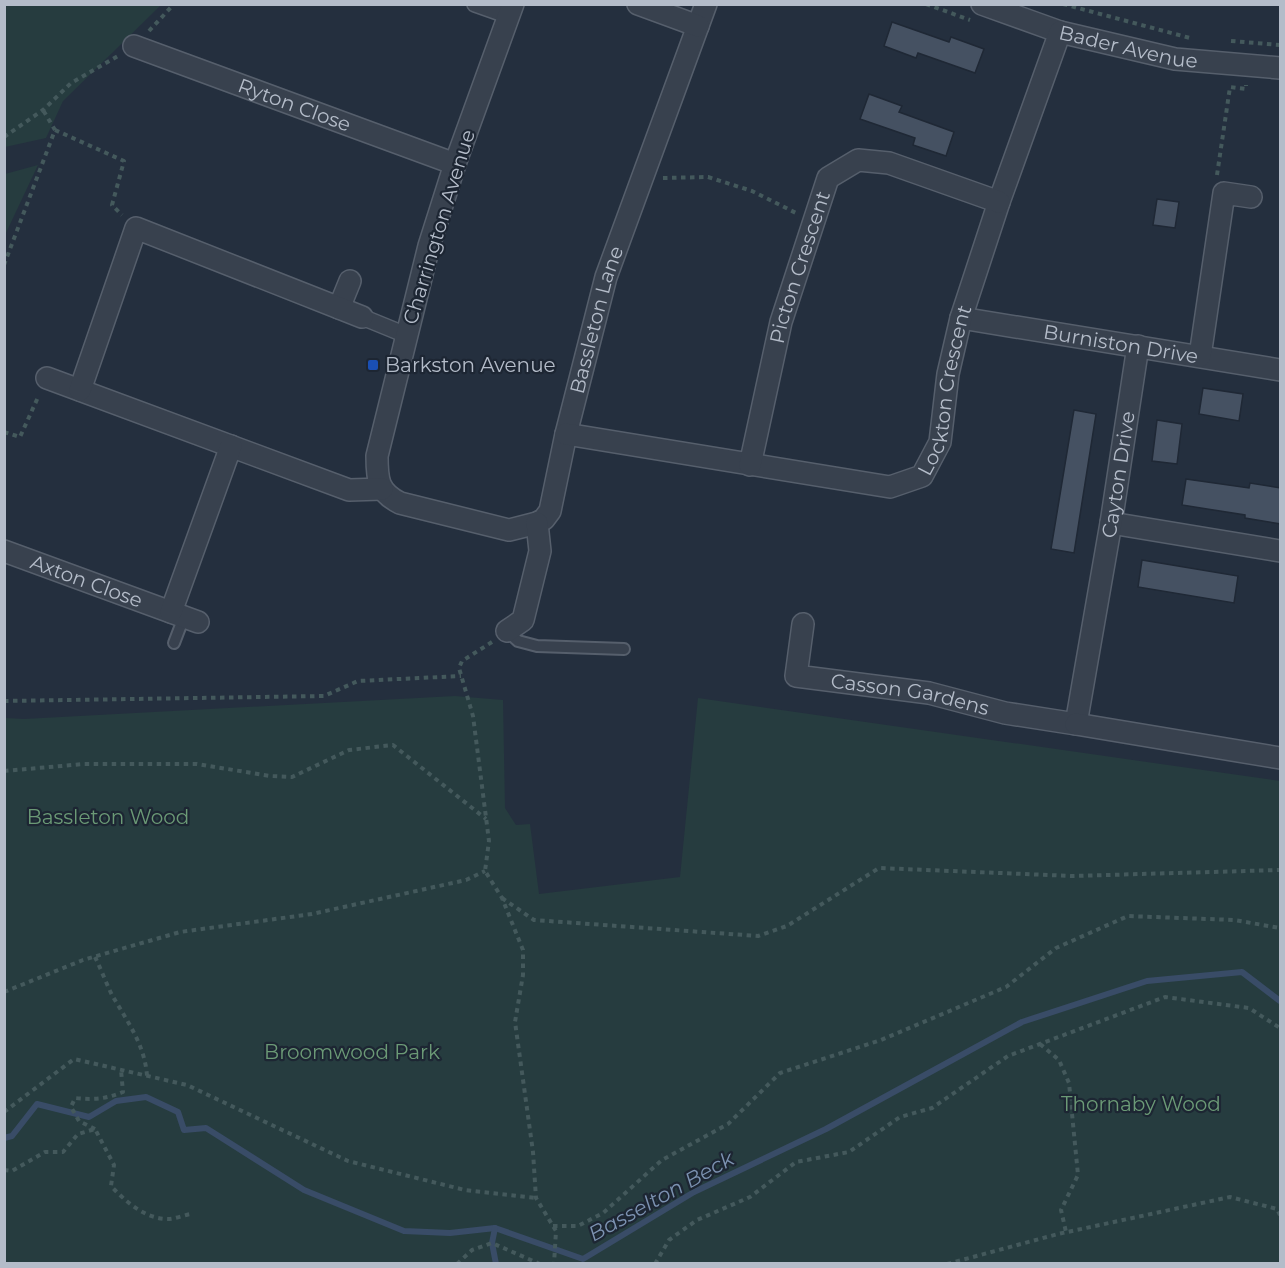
<svg xmlns="http://www.w3.org/2000/svg" width="1285" height="1268" viewBox="0 0 1285 1268" font-family="Montserrat,sans-serif">
  <rect width="100%" height="100%" fill="#242f3e"/>
  <g fill="#263c3f">
    <polygon points="4,5 5,4 161,5 63,101 46,138 5,147"/>
    <polygon points="38,165 5,235 5,174"/>
    <polygon points="455,696 503,700 505,808 516,825 530,824 539,894 680,877 698,698 1280,781 1280,1263 5,1263 5,718 24,719"/>
  </g>
  <g fill="none" stroke-linecap="round" stroke-linejoin="round">
    <g stroke="#394c67" stroke-width="6">
      <polyline points="4,1138 12,1136 37,1104 89,1117 116,1101 146,1097 178,1112 184,1130 206,1128 304,1190 404,1231 450,1233 495,1228 583,1259 694,1192 826,1129 1022,1022 1147,981 1242,972 1280,1001"/>
      <polyline points="495,1228 492,1243 496,1264"/>
    </g>
  </g>
  <g fill="#455162" stroke="#1f2835" stroke-width="1.5">
    <polygon points="892,22 949,42 951,37 984,49 975,73 918,53 916,58 884,46"/>
    <polygon points="869,94 902,106 899,112 954,132 946,156 913,145 915,138 860,119"/>
    <polygon points="1157,199 1179,202 1175,228 1153,225"/>
    <polygon points="1203,388 1243,394 1239,421 1199,414"/>
    <polygon points="1074,410 1096,414 1074,553 1051,549"/>
    <polygon points="1157,420 1182,424 1177,464 1152,461"/>
    <polygon points="1186,479 1249,488 1250,483 1281,488 1281,524 1245,518 1245,515 1182,505"/>
    <polygon points="1142,560 1238,576 1234,603 1138,587"/>
  </g>
  <g fill="none" stroke-linecap="round" stroke-linejoin="round">
    <g stroke="#565f6c" stroke-width="14">
      <g id="service">
        <polyline points="507,631 518,641 537,646 624,649"/>
        <polyline points="174,643 184,617"/>
      </g>
    </g>
    <g stroke="#565f6c" stroke-width="18">
      <g id="pedestrian">
        <polyline points="475,4 509,16"/>
        <polyline points="362,317 406,335"/>
      </g>
    </g>
    <g stroke="#565f6c" stroke-width="24">
      <g id="minor">
        <path id="s1" d="M 513,4 L 455,164 L 429,246 L 377,456 C 377,480 378,492 400,503 L 509,530 L 537,523 L 544,519 L 550,511 L 566,434 L 606,277 L 706,4"/>
        <polyline points="638,4 698,26"/>
        <path id="s2" d="M 982,4 L 1060,32 L 1175,59 L 1280,68"/>
        <path id="s3" d="M 134,46 L 455,164"/>
        <polyline points="339,308 350,281"/>
        <path id="s4" d="M 961,318 L 1280,370"/>
        <polyline points="1200,356 1224,193 1251,197"/>
        <polyline points="47,378 349,490 382,489"/>
        <polyline points="80,390 136,228 362,317"/>
        <path id="s5" d="M 566,434 L 890,487 L 922,476 L 940,442 L 948,374 L 961,318 L 999,202 L 1060,32"/>
        <path id="s6" d="M 750,465 L 781,322 L 828,178 L 858,160 L 889,163 L 999,202"/>
        <polyline points="1111,523 1280,551"/>
        <path id="s7" d="M 4,551 L 198,622"/>
        <polyline points="171,612 231,446"/>
        <path id="s8" d="M 803,624 L 796,676 L 929,693 L 1005,713 L 1076,724 L 1111,523 L 1138,346"/>
        <polyline points="507,631 523,620 540,551 537,523"/>
        <polyline points="1076,724 1280,758"/>
      </g>
    </g>
    <g stroke="#44595c" stroke-width="4" stroke-dasharray="4.5 4.5" stroke-linecap="butt">
      <polyline points="926,4 970,20"/>
      <polyline points="1063,4 1190,38"/>
      <polyline points="149,31 174,4"/>
      <polyline points="1231,41 1280,45"/>
      <polyline points="55,130 124,161 112,205 122,215"/>
      <polyline points="4,137 43,110 71,83 118,56"/>
      <polyline points="1217,175 1230,87 1246,89 1246,85"/>
      <polyline points="663,178 708,177 752,191 798,214"/>
      <polyline points="4,265 55,130 43,110"/>
      <polyline points="4,432 20,437 39,395"/>
      <polyline points="492,642 462,661 459,668 473,716 489,841 485,871 502,898 523,950 523,975 515,1022 533,1152 536,1198 556,1231 554,1264"/>
      <polyline points="4,701 324,696 358,681 461,676"/>
      <polyline points="4,771 84,764 197,764 270,776 292,777 349,750 393,745 486,819"/>
      <polyline points="502,898 534,920 758,936 787,926 879,868 1072,876 1280,870"/>
      <path d="M 95,957 C 101,969 106,983 112,995 C 127,1021 145,1045 147,1076"/>
      <polyline points="4,992 83,960 180,932 312,914 466,880 485,871"/>
      <polyline points="1040,1044 1059,1060 1069,1083 1078,1175 1061,1210 1066,1232"/>
      <polyline points="4,1112 74,1059 187,1085 348,1161 465,1190 536,1198"/>
      <path d="M 95,1129 L 79,1121 L 71,1107 L 75,1098 C 93,1100 106,1099 123,1092 L 121,1070"/>
      <path d="M 4,1170 L 12,1171 L 45,1152 L 63,1152 L 78,1134 L 95,1129 L 114,1165 L 111,1186 C 125,1201 145,1219 168,1219 C 175,1219 184,1215 191,1214"/>
      <polyline points="553,1226 578,1226 603,1213 662,1160 728,1124 780,1073 881,1040 1006,987 1056,948 1128,916 1234,920 1280,928"/>
      <polyline points="457,1264 472,1250 492,1243 540,1264"/>
      <polyline points="655,1264 669,1240 697,1220 750,1197 796,1162 849,1152 900,1117 932,1108 1008,1056 1165,997 1249,1008 1280,1028"/>
      <polyline points="907,1264 922,1264"/>
      <polyline points="947,1264 1058,1234 1230,1197 1277,1209 1280,1215"/>
    </g>
    <use href="#service" stroke="#38414e" stroke-width="10"/>
    <use href="#pedestrian" stroke="#38414e" stroke-width="15"/>
    <use href="#minor" stroke="#38414e" stroke-width="21"/>
  </g>
  <rect fill="#1a4fb4" stroke="#1d2633" stroke-width="2" x="367" y="359" width="12" height="12" rx="3"/>
  <g text-anchor="middle" dominant-baseline="central" stroke-width="4.5" stroke-linejoin="round" paint-order="stroke">
    <g font-size="20" fill="#b4bcc9" stroke="#1d2633">
      <text stroke="none"><textPath href="#s2" startOffset="153">Bader Avenue</textPath></text>
      <text stroke="none"><textPath href="#s3" startOffset="171">Ryton Close</textPath></text>
      <text transform="translate(439 227) rotate(-73)">Charrington Avenue</text>
      <text stroke="none"><textPath href="#s6" startOffset="204">Picton Crescent</textPath></text>
      <text stroke="none"><textPath href="#s1" startOffset="885">Bassleton Lane</textPath></text>
      <text stroke="none"><textPath href="#s4" startOffset="162">Burniston Drive</textPath></text>
      <text stroke="none"><textPath href="#s5" startOffset="452">Lockton Crescent</textPath></text>
      <text stroke="none"><textPath href="#s8" startOffset="590">Cayton Drive</textPath></text>
      <text stroke="none"><textPath href="#s7" startOffset="88">Axton Close</textPath></text>
      <text stroke="none"><textPath href="#s8" startOffset="168">Casson Gardens</textPath></text>
    </g>
    <g font-size="20" fill="#b4bcc9" stroke="#1d2633" text-anchor="start">
      <text x="385" y="365">Barkston Avenue</text>
    </g>
    <g font-size="20" fill="#6b9a76" stroke="#1d2633">
      <text x="108" y="817">Bassleton Wood</text>
      <text x="352" y="1052">Broomwood Park</text>
      <text x="1141" y="1104">Thornaby Wood</text>
    </g>
    <g font-size="21" font-style="italic" fill="#7c92b1" stroke="#1d2633">
      <text transform="translate(661 1196) rotate(-29)">Basselton Beck</text>
    </g>
  </g>
  <rect width="1285" height="1268" fill="none" stroke="#b4bcc9" stroke-width="12"/>
</svg>
